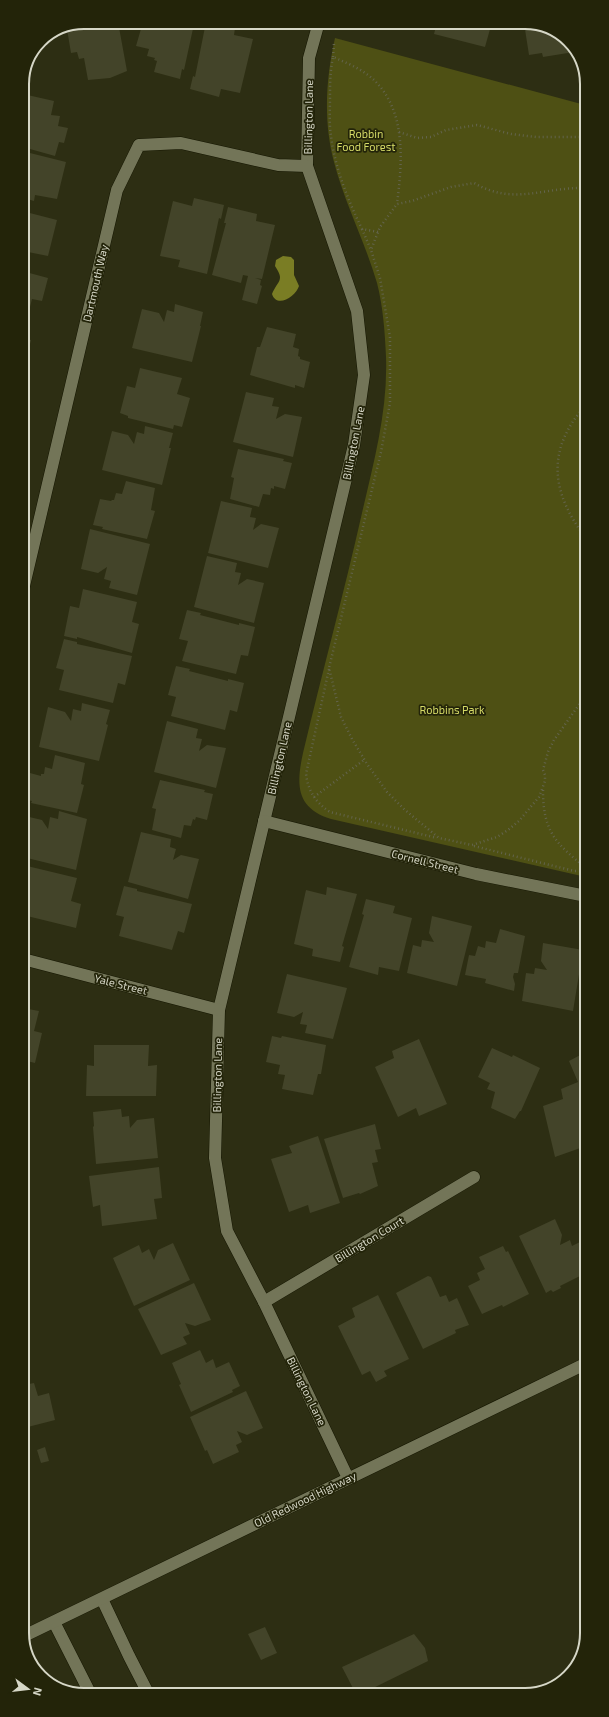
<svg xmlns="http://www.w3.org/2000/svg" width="609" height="1717" viewBox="0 0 609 1717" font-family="'Exo 2',sans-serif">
  <rect width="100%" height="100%" fill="#2d2e13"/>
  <path fill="#4e5014" d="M 335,38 L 585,105 L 586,877 L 331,819 C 296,808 296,785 303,753 C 322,673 344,593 362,513 C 374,461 388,410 386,357 C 385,333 383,306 377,283 C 365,242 345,204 334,162 C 323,120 326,79 335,38 Z"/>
  <path fill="#7a7d24" d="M 283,256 L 291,257 L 294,260 L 294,275 L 299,286 C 296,296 277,309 272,294 C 278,280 285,281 275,266 L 276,260 Z"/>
  <g fill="#434429">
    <polygon points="84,22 118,22 127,71 110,78 88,80 84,58 79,59 77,52 71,53 67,29"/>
    <polygon points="143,22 185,22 194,24 184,70 182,69 180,79 154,72 157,61 154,60 155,58 147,56 149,49 136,46"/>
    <polygon points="206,22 235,28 234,35 253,39 240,93 221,89 219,97 190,89 193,76 195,77"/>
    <polygon points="437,22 492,22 485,47 434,34"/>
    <polygon points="529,22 563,35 574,52 543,57 542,53 529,55 524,23"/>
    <polygon points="23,94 54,101 51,115 60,116 58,126 68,128 64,143 59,142 55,156 30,149 30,146 22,144"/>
    <polygon points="22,151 66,162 57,199 35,195 34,201 27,199 25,205 22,204"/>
    <polygon points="194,198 224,205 221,219 219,218 207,274 178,267 180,260 160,256 173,201 192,206"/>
    <polygon points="228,207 257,214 256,221 275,225 262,279 255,278 261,280 260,285 262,286 257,304 242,300 248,276 243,275 241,283 212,275 226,223 224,223"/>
    <polygon points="22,211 57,220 48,256 28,252 25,257 22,257"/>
    <polygon points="22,271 48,278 42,301 32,299 29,311 22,309"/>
    <polygon points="175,304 203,312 200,326 201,326 192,362 132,348 142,309 159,313 164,322 167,310 174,312"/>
    <polygon points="267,327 296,334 293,347 299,349 298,356 300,357 300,359 310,362 304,388 295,385 295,388 250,375 257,347 260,347"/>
    <polygon points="22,338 31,340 23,372"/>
    <polygon points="140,368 182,378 177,394 190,398 182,427 174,425 173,429 128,418 128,416 120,413 127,386 135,388"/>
    <polygon points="246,392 274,398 272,406 279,407 276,419 285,414 302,417 293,457 233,442"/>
    <polygon points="145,426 173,433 169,448 171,448 162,485 102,470 112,431 128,435 134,444 137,432 144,434"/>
    <polygon points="238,449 284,459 283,461 292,463 285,489 274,486 274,489 271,488 270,495 263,494 259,507 230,499 234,478 231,477"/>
    <polygon points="126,481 155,488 151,510 155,511 147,539 102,529 103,527 93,525 100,499 111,501 112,500 114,500 116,493 122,494"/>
    <polygon points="221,501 252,508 250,517 256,518 253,530 261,524 279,528 268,568 208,553"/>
    <polygon points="90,529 150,544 137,595 109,588 111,581 104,579 107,567 98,573 81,569"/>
    <polygon points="207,556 237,563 235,572 241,573 238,585 247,579 264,583 254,623 194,607"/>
    <polygon points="83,589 137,602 132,622 139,624 132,653 77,637 77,639 64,636 70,606 79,608"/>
    <polygon points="187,610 201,613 200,615 239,625 239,623 255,627 248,656 241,655 236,674 182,661 188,641 179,639"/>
    <polygon points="64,639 77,642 77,644 132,656 125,685 118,683 113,703 59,690 64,670 56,668"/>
    <polygon points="176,666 190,669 189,671 228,681 228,679 244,683 237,712 230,710 225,730 171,716 176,697 168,695"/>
    <polygon points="82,703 110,710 106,724 108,725 99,761 39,747 48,707 65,712 71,721 73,709 81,711"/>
    <polygon points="167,721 198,729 196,738 202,739 199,751 207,745 226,748 216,788 154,772"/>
    <polygon points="55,755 85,763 81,784 84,785 77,813 31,803 32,801 23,799 30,773 41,776 41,774 44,774 45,767 52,769"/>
    <polygon points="160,780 205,790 204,792 213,794 207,820 196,817 195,820 193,819 191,826 184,825 181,838 152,830 156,809 152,808"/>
    <polygon points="59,811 87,819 76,870 23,857 23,824 25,816 42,820 48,829 50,817 58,819"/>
    <polygon points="141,832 171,839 170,847 176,849 173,860 181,855 199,859 188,899 128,882"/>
    <polygon points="23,865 77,878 71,901 81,904 76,928 23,915"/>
    <polygon points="124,886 137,889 137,891 192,904 184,933 178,931 172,950 119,936 124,917 116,915"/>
    <polygon points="327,887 357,894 342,946 344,947 340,962 312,956 313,949 294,944 306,890 326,895"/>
    <polygon points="366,899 395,906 393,913 412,918 399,971 379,967 378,975 349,967 364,915 362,914"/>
    <polygon points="432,916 472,926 457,986 407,973 413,945 421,947 422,940 434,942 429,933"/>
    <polygon points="500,929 525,936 518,973 514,973 513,977 515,984 514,991 485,983 486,979 465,975 469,955 475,956 478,946 485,948 486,941 496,943"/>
    <polygon points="543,943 583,950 573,1011 522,1001 526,973 534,974 535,968 547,970 541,961"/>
    <polygon points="287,974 347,988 333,1039 305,1033 307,1025 300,1024 303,1012 294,1017 277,1013"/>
    <polygon points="585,999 586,999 586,1012 584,1011"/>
    <polygon points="23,1008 39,1011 34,1031 42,1033 35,1063 23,1060"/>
    <polygon points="272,1036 281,1038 282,1036 326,1045 321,1074 318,1074 313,1095 282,1089 285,1075 278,1074 280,1065 266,1062"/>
    <polygon points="419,1039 447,1104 419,1116 416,1108 398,1117 375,1067 394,1058 392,1051"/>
    <polygon points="94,1045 149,1045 148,1066 157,1065 156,1096 86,1096 87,1065 94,1066"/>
    <polygon points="492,1048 512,1057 513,1055 540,1068 521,1111 520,1111 515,1119 491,1108 495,1092 487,1089 490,1083 478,1077"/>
    <polygon points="586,1052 586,1126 582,1128 586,1146 555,1157 543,1106 563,1099 561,1089 578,1082 569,1061"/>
    <polygon points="121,1109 122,1117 129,1116 130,1128 137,1120 154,1118 158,1158 96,1164 93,1127 94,1126 93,1112"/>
    <polygon points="375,1124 381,1149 375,1150 378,1162 372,1163 378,1186 360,1194 359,1193 343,1198 324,1139"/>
    <polygon points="318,1136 340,1203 310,1213 308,1205 289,1212 271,1159 292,1153 289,1146"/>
    <polygon points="159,1167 162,1198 154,1199 157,1219 102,1226 100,1205 93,1207 89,1176"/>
    <polygon points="555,1219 562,1235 560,1245 570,1240 572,1246 580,1242 586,1256 586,1271 579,1274 580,1276 560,1286 561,1288 553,1292 551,1290 546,1293 519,1236"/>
    <polygon points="173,1243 190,1280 134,1306 113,1258 139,1245 142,1253 149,1249 154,1260 158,1250"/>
    <polygon points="503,1246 506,1252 508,1251 529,1294 503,1307 502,1305 482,1314 468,1286 480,1280 477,1273 485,1269 479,1257"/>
    <polygon points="428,1276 431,1277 440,1297 446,1295 449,1302 457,1298 469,1325 455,1330 456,1333 423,1349 396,1293"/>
    <polygon points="194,1283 211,1320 195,1326 185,1323 190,1334 183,1337 187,1344 161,1355 138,1309"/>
    <polygon points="378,1295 409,1359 384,1371 387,1376 376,1382 370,1371 362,1375 338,1326 355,1317 352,1308"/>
    <polygon points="200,1350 206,1363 213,1359 216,1368 229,1362 240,1386 232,1390 233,1392 191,1412 179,1385 181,1384 172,1363"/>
    <polygon points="34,1383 38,1396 49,1393 55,1420 24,1428 24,1385"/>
    <polygon points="246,1391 263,1428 247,1435 237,1431 242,1442 236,1445 239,1452 213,1464 207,1450 205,1451 190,1417"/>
    <polygon points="45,1447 49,1461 41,1463 37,1450"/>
    <polygon points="265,1627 277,1653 261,1660 248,1634"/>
    <polygon points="414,1634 425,1648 428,1661 361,1694 356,1694 342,1667"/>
    <polygon points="308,1689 310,1694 297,1694"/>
  </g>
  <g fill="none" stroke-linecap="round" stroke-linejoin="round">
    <g stroke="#151600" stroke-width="13">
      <polyline id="service" points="54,1622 91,1695"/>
    </g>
    <g stroke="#151600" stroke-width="13">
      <g id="minor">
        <polyline points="319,22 309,58 307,166 357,311 364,375 354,445 219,1010 215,1158 227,1231 264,1302 348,1478"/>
        <polyline points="23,590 117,190 139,145 181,143 278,165 307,166"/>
        <polyline points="264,821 476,874 586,896"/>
        <polyline points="23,959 219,1010"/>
        <polyline points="264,1302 474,1177"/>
        <polyline points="102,1599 129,1656 149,1695"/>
      </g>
    </g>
    <g stroke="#151600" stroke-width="13">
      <polyline id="secondary" points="24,1636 587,1363"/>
    </g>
    <g stroke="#63644c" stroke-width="2.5" stroke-dasharray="1 3" stroke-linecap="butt">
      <polyline points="333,57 334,43"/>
      <polyline points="399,132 417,138 431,137 446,130 477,125 511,134 536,137 585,137"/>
      <path d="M 585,188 C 543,187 514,206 474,183 L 451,187 L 412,201 L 397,204 L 380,227 L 371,250 L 380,278 L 390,337 L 390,403 L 381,452 L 329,668 L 341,717 L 352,739 L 367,764 L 387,792 L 405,810 L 439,838 L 472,845 L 497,837 L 508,830 L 519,821 L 539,797 L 545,781 L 545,775 L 543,770 L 548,752 L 554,740 L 586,695"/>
      <polyline points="362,229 371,250"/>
      <path d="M 378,232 L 362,229 C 348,200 335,168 331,136 C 329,124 330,111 330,99 C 330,85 330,71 333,57 C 347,63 364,70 375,81 C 407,113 402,164 397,204"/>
      <path d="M 585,406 C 546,450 551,492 585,537"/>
      <path d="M 329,669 L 306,774 C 308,791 316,803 330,812 L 437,838"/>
      <path d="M 543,790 C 543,831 555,843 586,868"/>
      <polyline points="314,797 364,760"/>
      <polyline points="474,846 574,871 586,871"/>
    </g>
    <use href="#service" stroke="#737558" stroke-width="12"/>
    <use href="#minor" stroke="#737558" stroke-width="12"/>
    <use href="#secondary" stroke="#737558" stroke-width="12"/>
  </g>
  <g text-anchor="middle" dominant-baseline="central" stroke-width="3.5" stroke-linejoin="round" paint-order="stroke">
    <g font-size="11" fill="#d6d7c7" stroke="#232409">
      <text transform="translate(308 117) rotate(-89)">Billington Lane</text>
      <text transform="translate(95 283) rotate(-77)">Dartmouth Way</text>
      <text transform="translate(353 443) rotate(-79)">Billington Lane</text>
      <text transform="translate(279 758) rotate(-77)">Billington Lane</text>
      <text transform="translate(425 861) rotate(14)">Cornell Street</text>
      <text transform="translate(121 984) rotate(14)">Yale Street</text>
      <text transform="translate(217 1075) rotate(-89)">Billington Lane</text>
      <text transform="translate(369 1239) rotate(-31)">Billington Court</text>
      <text transform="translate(307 1391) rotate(64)">Billington Lane</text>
      <text transform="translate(305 1499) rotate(-26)">Old Redwood Highway</text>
    </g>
    <g font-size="11" fill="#d6db67" stroke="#232409">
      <text x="366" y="133">Robbin<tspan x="366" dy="13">Food Forest</tspan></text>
      <text x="452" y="709">Robbins Park</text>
    </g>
  </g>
  <path d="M0 0H609V1717H0ZM84 29H525A55 55 0 0 1 580 84V1633A55 55 0 0 1 525 1688H84A55 55 0 0 1 29 1633V84A55 55 0 0 1 84 29Z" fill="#232409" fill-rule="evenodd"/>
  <path fill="none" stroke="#d6d7c7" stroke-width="2" d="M84 29H525A55 55 0 0 1 580 84V1633A55 55 0 0 1 525 1688H84A55 55 0 0 1 29 1633V84A55 55 0 0 1 84 29Z"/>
  <g transform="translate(28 1689) rotate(105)" stroke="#232409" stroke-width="3" paint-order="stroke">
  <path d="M0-3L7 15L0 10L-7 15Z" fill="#d6d7c7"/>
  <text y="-6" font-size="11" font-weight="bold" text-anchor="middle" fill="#d6d7c7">N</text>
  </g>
</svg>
